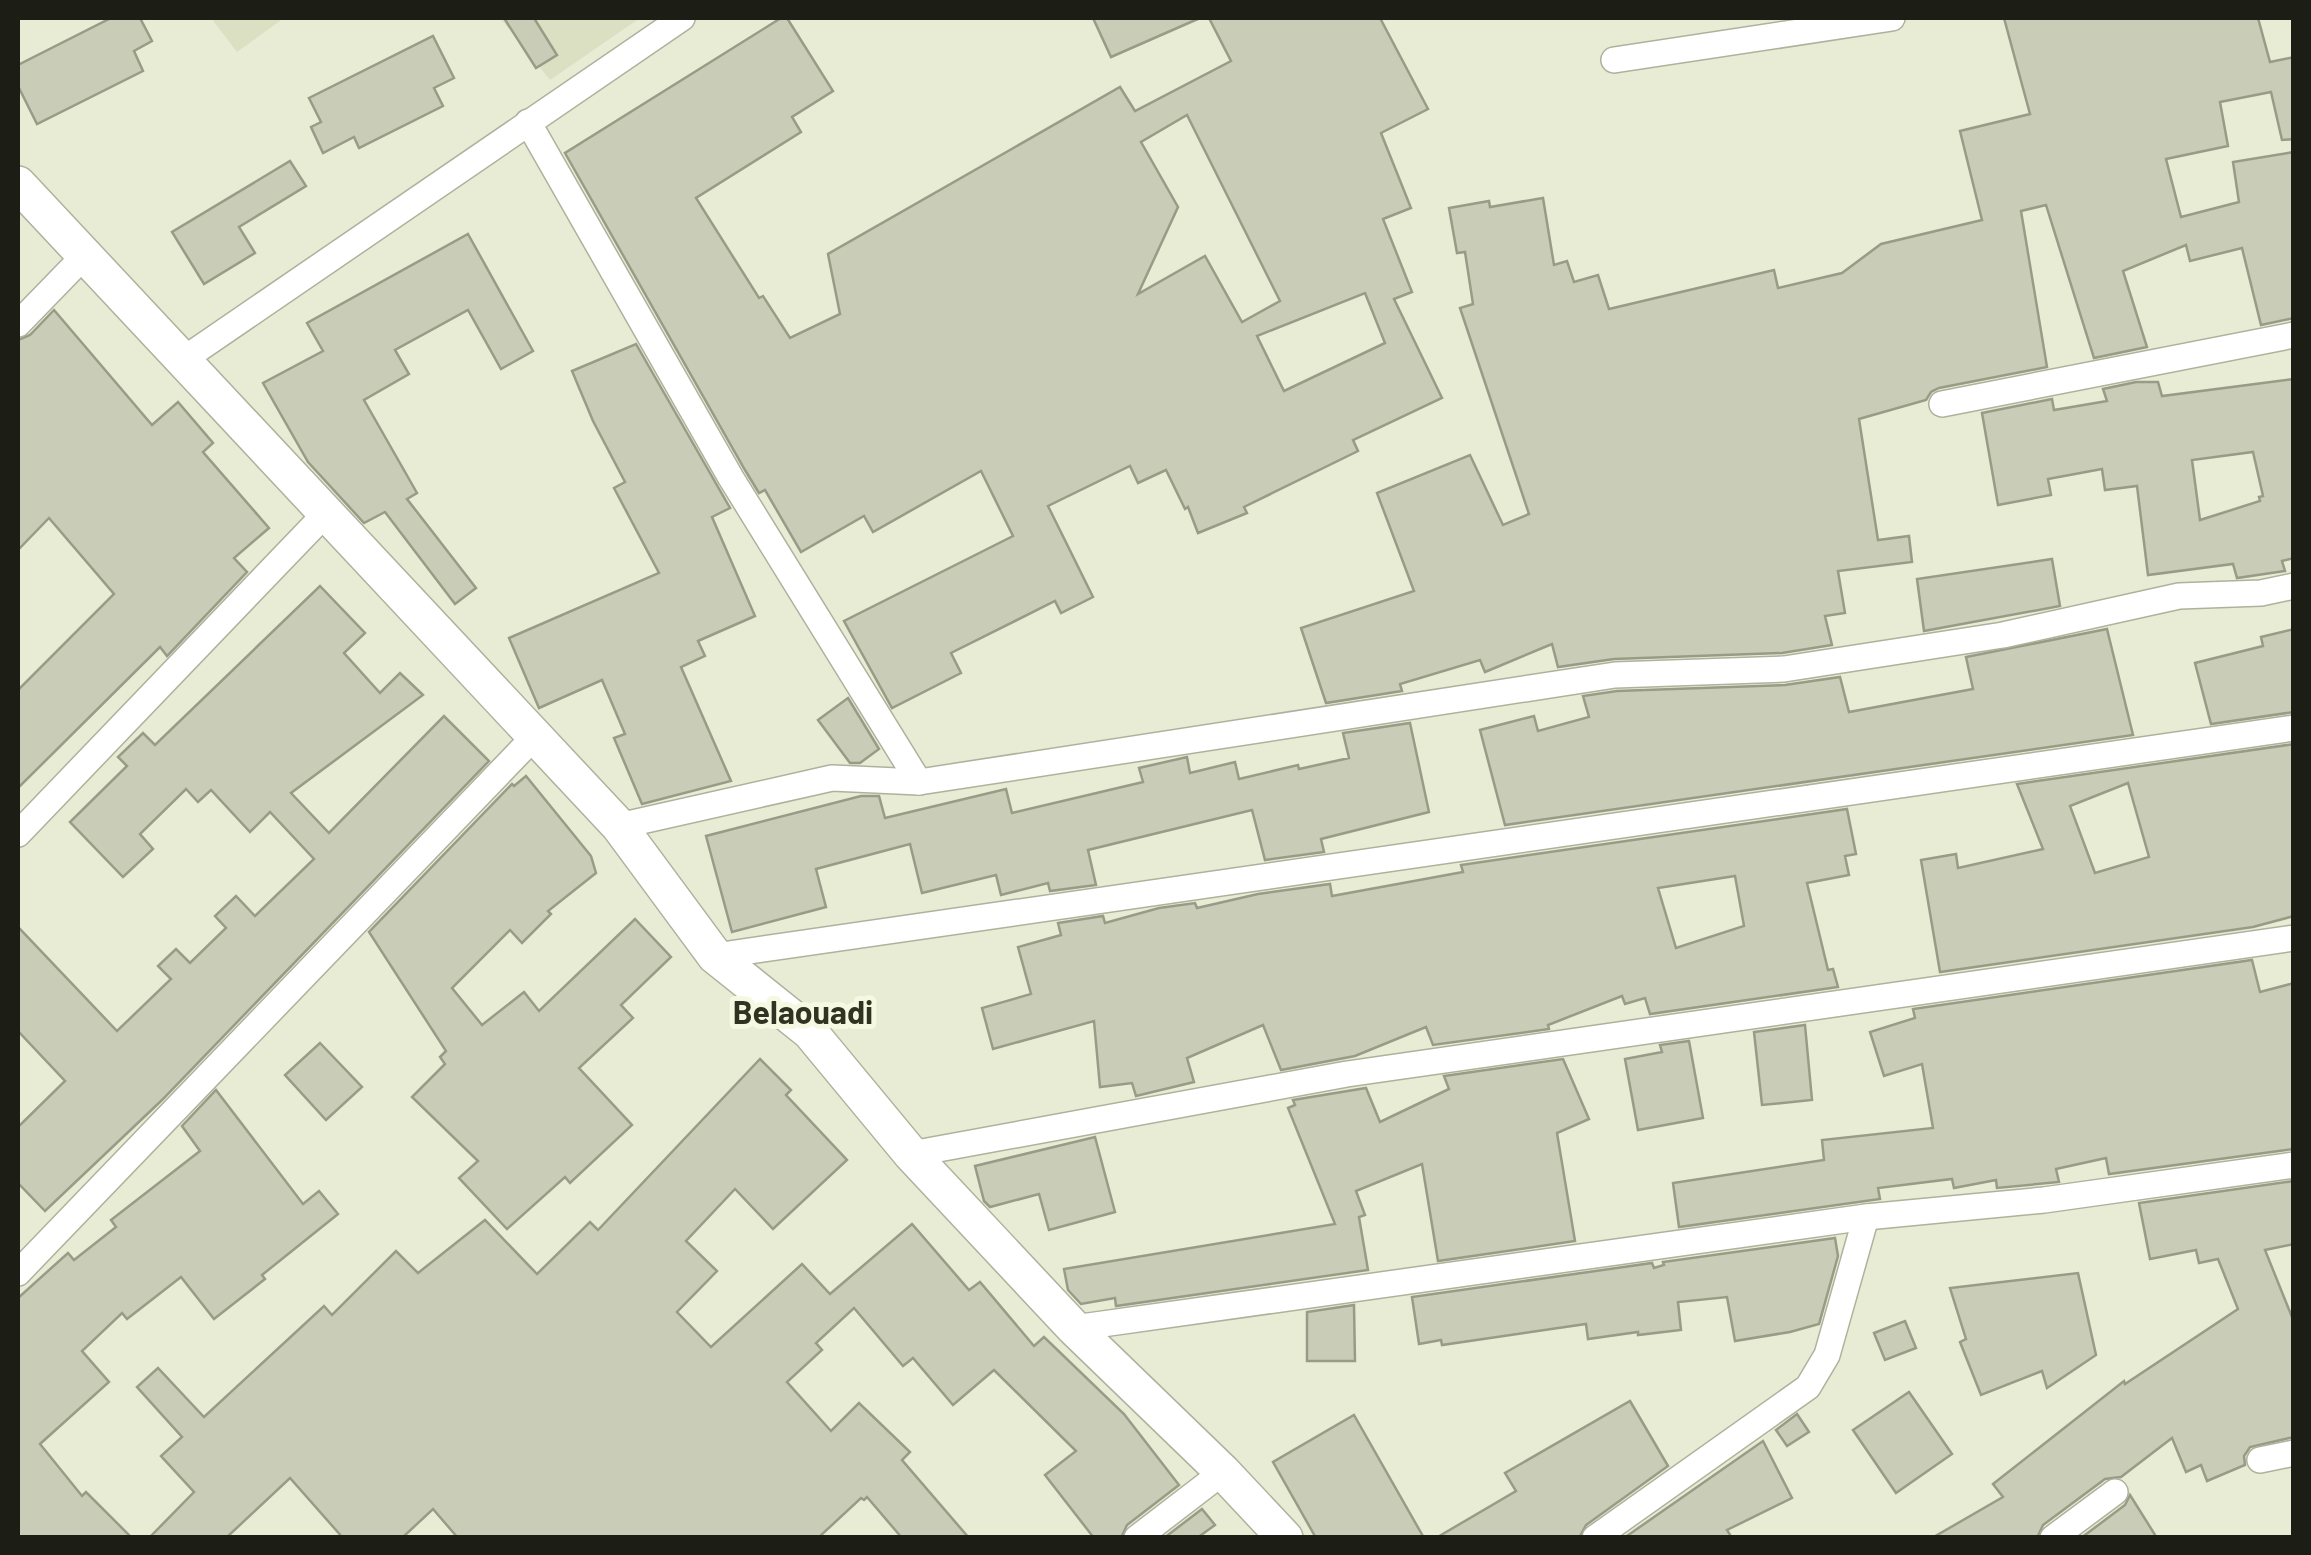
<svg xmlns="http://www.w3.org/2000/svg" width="2311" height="1555" viewBox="0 0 2311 1555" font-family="Barlow,sans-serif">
  <rect width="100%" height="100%" fill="#e8ecd5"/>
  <g fill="#dbe0c2">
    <polygon points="211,18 284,18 237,52"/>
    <polygon points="500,18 640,18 550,80"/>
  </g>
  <g fill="#c9ccb6" stroke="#989c86" stroke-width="2.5" fill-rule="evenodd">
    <polygon points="111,18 140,18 152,41 134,51 143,71 37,124 18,86 18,65"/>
    <polygon points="504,18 534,18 557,55 536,68"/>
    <path d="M 781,18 L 787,18 L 833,91 L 792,117 L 801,132 L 696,198 L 759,298 L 763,296 L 790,338 L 840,314 L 828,254 L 1120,87 L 1135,111 L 1231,61 L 1209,18 L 1380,18 L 1428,109 L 1381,133 L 1411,208 L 1383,219 L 1412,292 L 1394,299 L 1442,398 L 1353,440 L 1358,451 L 1244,507 L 1247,513 L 1198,533 L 1188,507 L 1185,509 L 1166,470 L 1138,483 L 1130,466 L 1048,506 L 1093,597 L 1061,613 L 1055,601 L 951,653 L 961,673 L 892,708 L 844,621 L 1013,536 L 981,471 L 873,532 L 864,516 L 801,552 L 765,490 L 759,493 L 745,470 L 565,153 ZM 1187,115 L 1280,301 L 1242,322 L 1205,256 L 1138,294 L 1178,207 L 1141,142 ZM 1365,293 L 1385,343 L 1284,391 L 1257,336 Z"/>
    <polygon points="1093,18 1200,18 1111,57"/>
    <polygon points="2004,18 2258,18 2270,62 2294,57 2294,139 2282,140 2271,92 2220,102 2228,146 2166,159 2181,217 2239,202 2233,162 2294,152 2294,318 2261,325 2242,248 2190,261 2186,245 2123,271 2147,347 2094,358 2046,205 2021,211 2047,367 1939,388 1931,392 1926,400 1859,419 1878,540 1909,536 1912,562 1838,571 1845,613 1825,616 1832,645 1782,653 1614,659 1558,667 1552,644 1485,672 1480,660 1400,684 1402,691 1326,703 1301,628 1414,591 1377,493 1470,455 1503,525 1529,514 1460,308 1473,304 1465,252 1457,253 1449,208 1489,201 1490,207 1543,198 1554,265 1567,261 1574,282 1598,275 1609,309 1774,270 1778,288 1842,273 1881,244 1982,220 1960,131 2030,114"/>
    <polygon points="433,36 454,78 434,88 443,106 359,148 354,137 323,153 311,127 321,122 309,98"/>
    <polygon points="290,161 306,186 239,227 255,253 204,284 172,232"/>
    <polygon points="468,234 533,351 501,369 468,310 395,350 409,374 364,400 417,493 407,499 476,588 455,604 385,512 364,523 308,462 263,383 323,351 307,323"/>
    <polygon points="54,310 152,425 178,402 213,443 203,452 269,528 234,558 247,572 167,656 160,647 18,788 18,690 114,594 49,518 18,550 18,340 30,335"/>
    <polygon points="636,344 730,508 712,517 755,616 698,641 705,656 681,667 731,781 642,804 614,738 625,734 602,680 539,708 509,638 659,573 614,488 625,482 593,421 572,371"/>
    <path d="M 2294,379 L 2294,558 L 2282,561 L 2285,571 L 2237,578 L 2233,564 L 2148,575 L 2137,486 L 2105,490 L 2102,469 L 2048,479 L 2051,495 L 1998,505 L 1982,413 L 2052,399 L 2054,410 L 2107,401 L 2103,389 L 2136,382 L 2158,382 L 2162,396 ZM 2253,452 L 2263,496 L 2259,497 L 2260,501 L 2200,520 L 2192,460 Z"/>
    <polygon points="2052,559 2060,606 1924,631 1917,579"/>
    <polygon points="320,586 365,633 344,653 380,693 400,673 423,695 291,793 329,833 444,716 489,761 162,1100 45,1211 18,1183 18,1127 65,1081 18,1031 18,927 117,1031 171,979 158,966 176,949 190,963 226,928 215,916 236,896 255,916 314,859 270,812 250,832 211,790 198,802 186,789 140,834 153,849 123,877 70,822 127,766 118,757 143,733 155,745"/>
    <polygon points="2107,629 2133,735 1505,825 1480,730 1534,716 1538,731 1589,717 1583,696 1617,691 1785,685 1840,677 1849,712 1973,689 1966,657"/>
    <polygon points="2294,629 2294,712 2211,724 2195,663 2263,646 2261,637"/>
    <polygon points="848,698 879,749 860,763 850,763 818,720"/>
    <polygon points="1410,723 1429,812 1321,839 1324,852 1265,860 1252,810 1088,850 1096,885 1050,891 1048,883 1001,895 996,875 922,893 910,844 816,869 826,907 732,932 706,836 861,796 879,796 885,818 1006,789 1012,813 1143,782 1139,768 1187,757 1190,773 1235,762 1239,779 1298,765 1299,769 1349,758 1343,733"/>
    <path d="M 2294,744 L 2294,916 L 2253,927 L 1940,972 L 1921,860 L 1956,854 L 1958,868 L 2043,849 L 2017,784 ZM 2128,783 L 2149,857 L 2095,873 L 2070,806 Z"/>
    <polygon points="526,776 591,856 596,873 548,911 551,914 522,943 510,930 452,988 482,1025 524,992 539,1011 635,919 671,957 621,1005 633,1018 579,1068 632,1125 570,1183 565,1177 507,1229 459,1178 478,1161 412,1097 445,1064 440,1057 446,1051 369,932 512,784 514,786"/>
    <path d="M 1847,809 L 1856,854 L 1845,856 L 1849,875 L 1807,883 L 1828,970 L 1833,969 L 1838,987 L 1650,1014 L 1645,998 L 1625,1004 L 1622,996 L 1548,1025 L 1549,1029 L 1433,1045 L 1426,1027 L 1355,1056 L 1281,1070 L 1263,1025 L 1187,1058 L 1194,1082 L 1136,1096 L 1132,1083 L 1100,1087 L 1094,1021 L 993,1049 L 982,1008 L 1031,994 L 1018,947 L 1061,935 L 1058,923 L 1103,916 L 1105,923 L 1159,908 L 1195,903 L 1197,908 L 1258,894 L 1330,884 L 1332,896 L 1463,872 L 1461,865 ZM 1735,876 L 1744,926 L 1676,948 L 1658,888 Z"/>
    <polygon points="2252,960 2260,992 2294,983 2294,1149 2109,1174 2106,1158 2056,1169 2059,1182 1997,1188 1996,1180 1954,1188 1952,1179 1878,1188 1880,1199 1679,1227 1673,1183 1824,1160 1822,1140 1933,1128 1922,1064 1884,1076 1870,1032 1915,1018 1913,1009"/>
    <polygon points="1805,1025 1812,1100 1762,1105 1754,1032"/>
    <polygon points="1689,1041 1703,1118 1638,1130 1625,1059 1662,1052 1660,1045"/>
    <polygon points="320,1043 362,1087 326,1120 285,1075"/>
    <polygon points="760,1059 791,1090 786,1095 847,1160 773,1229 735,1189 686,1241 717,1271 677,1312 711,1347 802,1264 830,1294 912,1224 969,1290 980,1282 1034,1346 1044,1337 1124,1414 1179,1485 1127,1525 1121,1538 1094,1538 1045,1475 1076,1451 994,1370 953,1405 913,1358 903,1366 854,1308 816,1343 822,1350 787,1382 831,1431 859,1403 910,1452 902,1460 969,1538 902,1538 867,1497 864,1500 861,1498 818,1538 458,1538 433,1509 402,1538 343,1538 290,1478 226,1538 149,1538 194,1492 161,1456 182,1437 137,1387 158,1368 204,1417 324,1306 332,1315 396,1251 418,1273 485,1220 537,1274 590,1222 598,1230"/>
    <polygon points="1563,1059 1589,1119 1557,1133 1575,1241 1438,1261 1422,1164 1356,1191 1365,1215 1359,1217 1368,1270 1116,1306 1115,1298 1081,1304 1068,1290 1064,1269 1335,1224 1288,1108 1295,1105 1293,1100 1366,1088 1380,1122 1449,1089 1444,1076"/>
    <polygon points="216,1090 303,1204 319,1191 338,1214 262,1275 265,1279 214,1319 181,1277 127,1319 122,1313 82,1351 109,1382 40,1444 82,1496 86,1492 132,1538 18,1538 18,1298 68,1253 74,1260 116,1227 111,1220 200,1151 182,1126"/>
    <polygon points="1095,1137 1115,1212 1049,1230 1039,1194 990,1207 984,1201 975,1166"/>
    <polygon points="2294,1181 2294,1244 2265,1250 2294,1322 2294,1437 2250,1447 2244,1456 2245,1465 2207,1481 2201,1465 2186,1472 2172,1438 2121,1477 2105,1479 2043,1525 2037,1538 1932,1538 2003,1497 1993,1484 2124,1381 2125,1384 2238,1309 2218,1259 2199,1263 2196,1250 2150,1259 2139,1203"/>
    <polygon points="1835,1238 1838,1256 1819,1324 1790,1332 1735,1341 1727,1297 1678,1302 1681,1330 1638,1335 1638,1332 1588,1339 1586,1324 1442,1345 1441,1340 1419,1344 1412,1297 1652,1263 1654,1268 1664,1265 1663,1262"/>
    <polygon points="2078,1273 2096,1355 2047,1388 2042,1371 1981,1395 1960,1342 1966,1339 1950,1288"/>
    <polygon points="1354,1305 1355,1361 1307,1361 1307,1312"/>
    <polygon points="1905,1321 1916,1348 1885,1360 1874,1333"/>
    <polygon points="1909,1392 1952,1454 1896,1493 1853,1430"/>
    <polygon points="1630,1401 1668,1466 1586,1525 1579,1538 1436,1538 1516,1491 1505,1473"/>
    <polygon points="1797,1414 1809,1432 1787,1446 1776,1430"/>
    <polygon points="1354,1415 1424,1538 1316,1538 1273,1462"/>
    <polygon points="1763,1441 1792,1498 1727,1530 1732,1538 1624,1538"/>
    <polygon points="2130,1495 2157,1538 2081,1538 2125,1505"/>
    <polygon points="1202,1509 1215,1525 1197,1538 1164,1538"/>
  </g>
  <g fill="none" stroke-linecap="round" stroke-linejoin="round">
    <g stroke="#aeb29c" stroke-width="28">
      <g id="street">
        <polyline points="1614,60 1892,18"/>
        <polyline points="528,122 731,478 919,782"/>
        <polyline points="18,324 85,255"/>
        <polyline points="184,359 682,18"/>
        <polyline points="1942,404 2294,335"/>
        <polyline points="619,826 832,778 919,782 1615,675 1784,669 2003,635 2179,596 2261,593 2294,586"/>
        <polyline points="18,834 327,512"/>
        <polyline points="715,956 2294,728"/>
        <polyline points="911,1154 1347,1074 2294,938"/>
        <polyline points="18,1273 535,736"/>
        <polyline points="1074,1328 1866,1217 2044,1200 2294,1165"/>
        <polyline points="2260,1460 2294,1453"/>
        <polyline points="1137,1538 1223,1472"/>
        <polyline points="1595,1538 1808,1387 1827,1355 1866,1217"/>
        <polyline points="2053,1538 2115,1492"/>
      </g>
    </g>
    <g stroke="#aeb29c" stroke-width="38">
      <polyline id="secondary" points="18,184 619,826 715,956 810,1032 911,1154 1074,1328 1223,1472 1285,1538"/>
    </g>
    <use href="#street" stroke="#fff" stroke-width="25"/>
    <use href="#secondary" stroke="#fff" stroke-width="35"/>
  </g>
  <g text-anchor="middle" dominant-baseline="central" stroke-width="10" stroke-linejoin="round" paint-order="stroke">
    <g font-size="32" font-weight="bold" fill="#303321" stroke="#f5f9e2">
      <text x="803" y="1011">Belaouadi</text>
    </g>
  </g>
  <rect width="2311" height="1555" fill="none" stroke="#1c1d15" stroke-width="40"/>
</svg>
